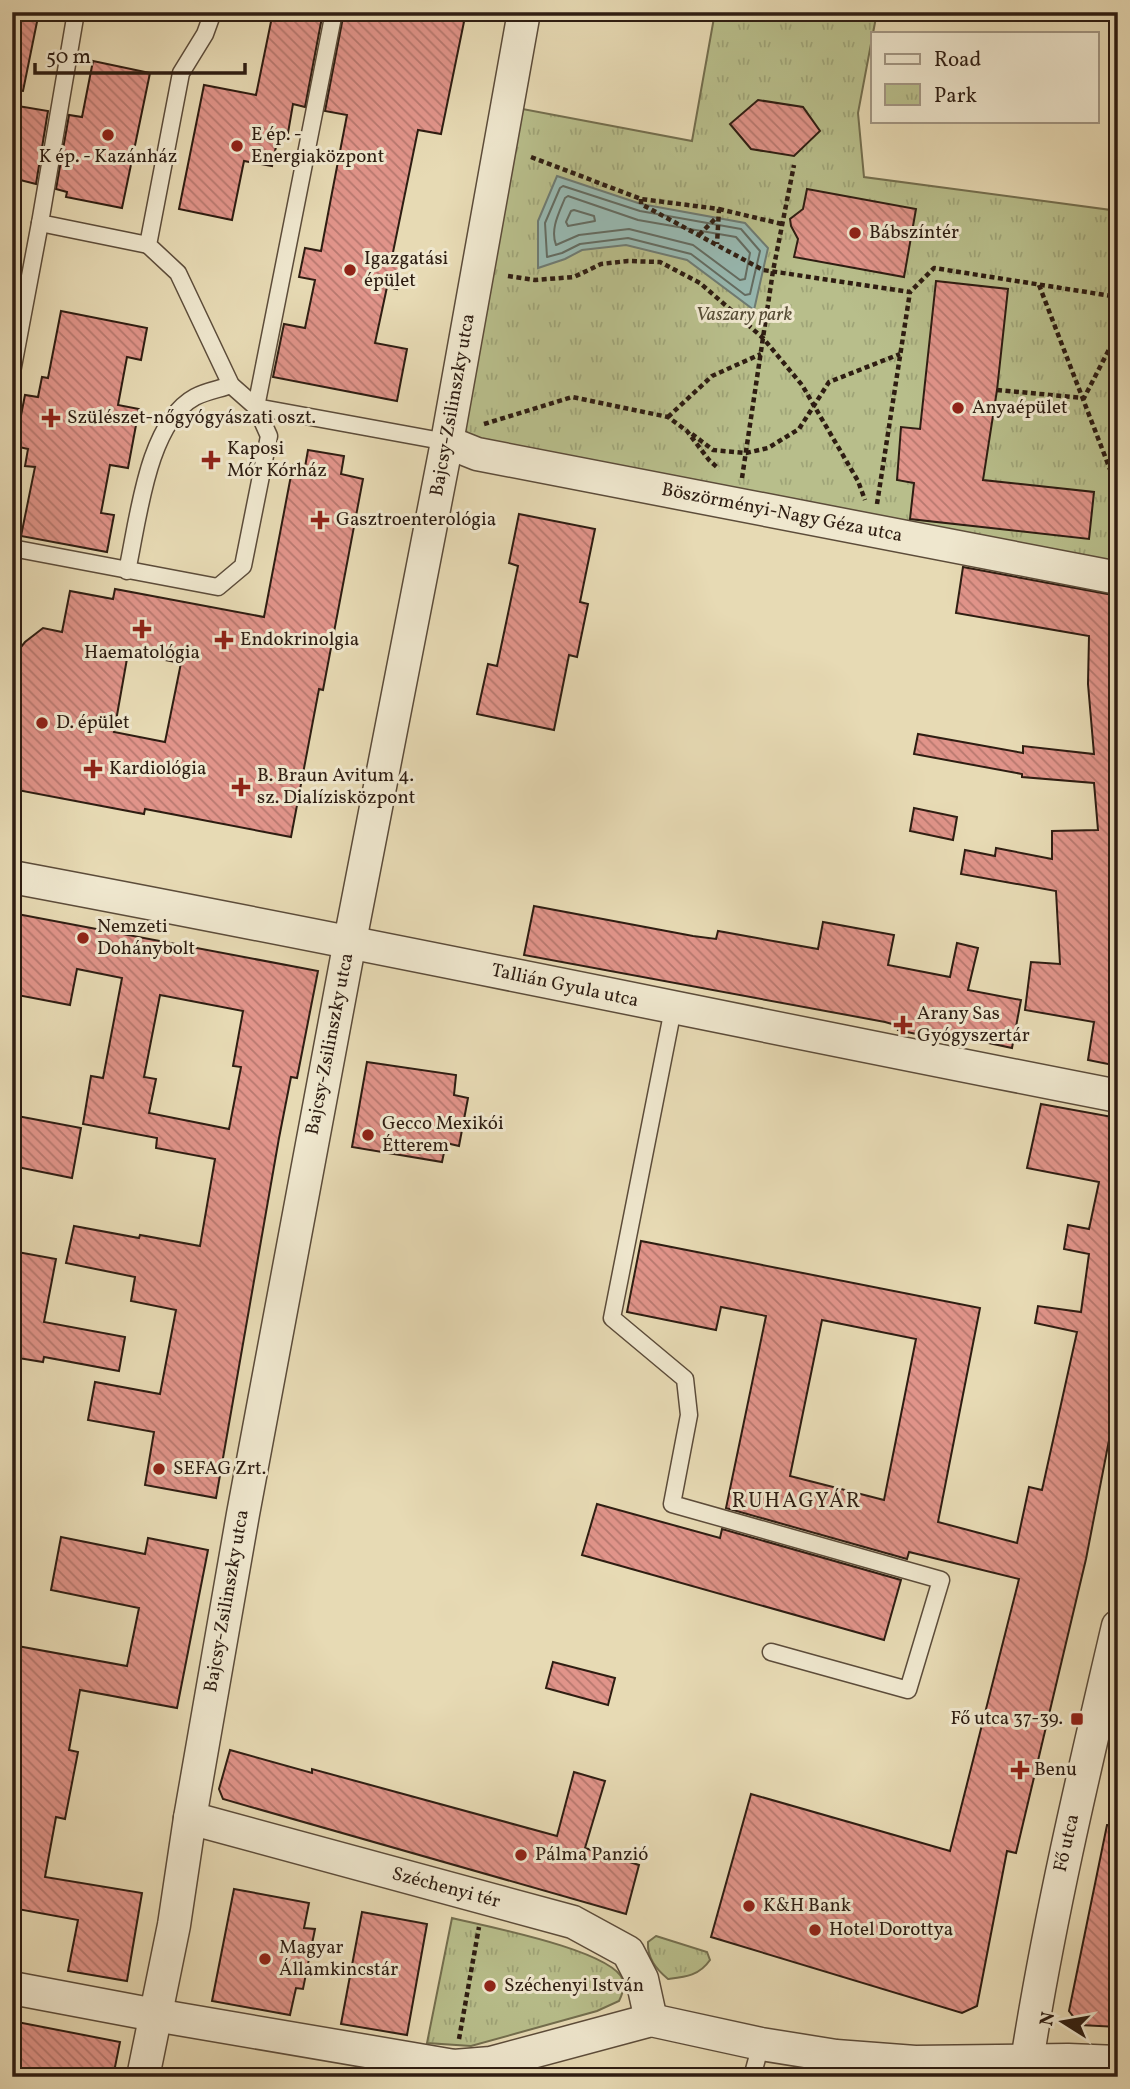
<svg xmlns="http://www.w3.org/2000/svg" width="1130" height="2089" viewBox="0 0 1130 2089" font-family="Vollkorn,serif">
  <defs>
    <pattern id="park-tufts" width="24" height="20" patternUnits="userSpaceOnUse" patternTransform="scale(1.75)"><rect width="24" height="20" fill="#b8be8b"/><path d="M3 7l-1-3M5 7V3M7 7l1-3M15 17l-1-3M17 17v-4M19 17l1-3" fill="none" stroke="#9ea377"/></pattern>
    <pattern id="building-back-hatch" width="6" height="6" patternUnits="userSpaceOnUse" patternTransform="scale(1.75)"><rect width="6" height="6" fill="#e1948a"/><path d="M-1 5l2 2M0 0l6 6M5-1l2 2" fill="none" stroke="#b7786f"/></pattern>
  </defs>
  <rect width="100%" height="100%" fill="#e7dab4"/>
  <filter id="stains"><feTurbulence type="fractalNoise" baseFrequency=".00286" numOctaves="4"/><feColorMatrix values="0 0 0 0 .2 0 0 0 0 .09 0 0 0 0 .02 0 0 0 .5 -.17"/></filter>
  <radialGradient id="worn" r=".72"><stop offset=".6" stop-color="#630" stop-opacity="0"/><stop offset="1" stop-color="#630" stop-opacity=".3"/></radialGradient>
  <g fill="url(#park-tufts)" stroke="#736e4e" stroke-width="2">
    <polygon points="715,12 877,12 858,113 864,177 1118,211 1118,574 447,442 507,106 692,141"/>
    <path d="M 452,1918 C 484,1926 612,1950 623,1980 C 625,1988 622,1995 619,2001 L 597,2011 L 471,2046 L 427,2043 Z"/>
    <path d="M 656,1936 L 707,1952 L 710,1960 C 699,1976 685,1977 668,1979 C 656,1969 647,1958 648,1942 Z"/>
  </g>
  <polygon fill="#98bab3" stroke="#6e7b73" stroke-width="2" points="557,176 641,204 745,223 768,248 754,310 687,260 626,245 582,250 565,259 538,268 538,221"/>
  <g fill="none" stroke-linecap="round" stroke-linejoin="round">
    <g stroke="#636c62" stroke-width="2">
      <polygon points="563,186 640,211 741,229 760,251 750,294 745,295 691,254 628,238 580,244 562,253 547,257 545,223 560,188"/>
      <path d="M 568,196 L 638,220 L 736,237 L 750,253 L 745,279 L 740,280 L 693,245 L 629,229 L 579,235 L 556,245 C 550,229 559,213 565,198 Z"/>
      <polygon points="574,210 594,216 595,221 568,226 566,222 571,211"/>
    </g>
  </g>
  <g fill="url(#building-back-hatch)" stroke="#2e1d12" stroke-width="2" fill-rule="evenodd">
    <polygon points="12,12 39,12 23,91 12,90"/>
    <polygon points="273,12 323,12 305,107 293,104 288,133 279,132 272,166 244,161 232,220 179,209 204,85 256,95"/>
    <polygon points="344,12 466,12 441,134 418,130 391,262 401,264 397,289 387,287 375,343 407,349 397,401 273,377 284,324 305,328 315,280 299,277 305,248 321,251 331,198 347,115 325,111"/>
    <polygon points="93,61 150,73 122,208 66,197 67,192 56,189 69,115 82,117"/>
    <polygon points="758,100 803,107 820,131 794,156 751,149 730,124"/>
    <polygon points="12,105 48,111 36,184 12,178"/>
    <polygon points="807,189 916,209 904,277 794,257 798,239 791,226 790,219 803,209"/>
    <polygon points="936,281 1008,289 997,390 983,480 1094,492 1089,539 910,519 914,483 897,480 901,427 920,429"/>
    <polygon points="61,311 147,328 141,360 127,357 118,405 139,409 128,468 110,465 101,513 114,515 107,552 21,536 35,467 25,466 28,449 15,446 25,395 38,397 42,377 48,378"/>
    <path d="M 308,450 L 344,456 L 341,474 L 363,479 L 323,690 L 319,689 L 291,837 L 145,809 L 144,814 L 12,789 L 12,658 L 25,642 L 43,628 L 62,632 L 70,591 L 113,599 L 115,589 L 264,617 L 293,465 L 305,467 ZM 128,653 L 181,663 L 165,742 L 114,732 Z"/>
    <polygon points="519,514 595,529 580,602 588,604 577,657 569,655 554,730 477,714 488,664 497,666 518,566 509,563"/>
    <polygon points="963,567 1118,596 1118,1066 1088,1060 1094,1022 1025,1010 1031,962 1060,964 1056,891 961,874 965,850 995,856 996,848 1052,859 1052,831 1098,830 1094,783 1022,777 1022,774 914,754 918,734 1023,753 1023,746 1094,754 1088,684 1089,636 956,613"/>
    <polygon points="914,808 957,817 953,840 910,831"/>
    <polygon points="534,906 693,936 716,939 718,931 818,949 823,922 894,935 888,965 950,977 957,943 978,948 968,990 1021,1000 1012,1048 965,1038 964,1042 921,1035 898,1030 899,1026 885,1022 524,955"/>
    <path d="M 12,913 L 318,971 L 297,1078 L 291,1077 L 279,1138 L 216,1498 L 145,1485 L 154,1432 L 88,1420 L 95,1382 L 160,1394 L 176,1310 L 131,1301 L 135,1277 L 66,1263 L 74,1226 L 139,1238 L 140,1235 L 200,1246 L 215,1159 L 156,1148 L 157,1138 L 83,1124 L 91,1076 L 103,1078 L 122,978 L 77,969 L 70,1005 L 12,994 ZM 160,995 L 243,1011 L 233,1066 L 241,1067 L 229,1129 L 149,1113 L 156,1079 L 144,1077 Z"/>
    <polygon points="367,1062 456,1075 454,1095 468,1098 459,1146 446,1143 442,1162 352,1147"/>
    <path d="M 1041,1104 L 1118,1118 L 1118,1394 L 1086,1559 L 1016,1853 L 1007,1851 L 977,2006 L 962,2013 L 711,1937 L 751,1794 L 950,1851 L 1019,1579 L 909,1552 L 907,1559 L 726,1508 L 766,1316 L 721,1307 L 716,1330 L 627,1312 L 641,1241 L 980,1308 L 938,1522 L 1017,1543 L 1029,1487 L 1042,1490 L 1077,1332 L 1035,1323 L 1038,1306 L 1081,1312 L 1089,1254 L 1064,1249 L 1068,1225 L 1089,1229 L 1099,1182 L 1027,1168 ZM 822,1320 L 916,1339 L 884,1500 L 790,1476 Z"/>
    <polygon points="12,1115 81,1128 72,1178 12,1166"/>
    <polygon points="12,1251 56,1259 44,1322 125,1337 119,1371 44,1357 43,1362 12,1357 20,1304 12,1302"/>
    <polygon points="597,1504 720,1538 722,1529 901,1580 884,1640 582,1555"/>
    <polygon points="61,1537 145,1554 148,1538 208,1550 177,1708 80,1690 69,1750 78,1752 65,1819 56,1817 45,1877 142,1893 127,1981 68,1971 78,1920 12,1908 12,1645 127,1666 139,1608 51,1590"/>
    <polygon points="553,1662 615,1678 608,1705 546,1688"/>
    <polygon points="230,1750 312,1773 312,1769 557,1836 574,1772 605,1781 585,1848 639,1865 626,1914 223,1799 219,1789"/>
    <polygon points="1107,1825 1118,1826 1118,2027 1080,2025 1069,2011"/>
    <polygon points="234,1889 309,1903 304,1928 315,1929 303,1989 296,1988 290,2015 212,2001"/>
    <polygon points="362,1912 427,1924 407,2035 341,2024"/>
    <polygon points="12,2021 120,2042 113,2077 46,2077 12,2070"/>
  </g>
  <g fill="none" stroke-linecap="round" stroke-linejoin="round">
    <g stroke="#5c4c3a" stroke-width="19">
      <g id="service">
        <polyline points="76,12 40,223 148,245"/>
        <polyline points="213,12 205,34 181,73 148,245 178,273 231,385 256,407"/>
        <polyline points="12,372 40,223"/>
        <polyline points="256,407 334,12"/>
        <polyline points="12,548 218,587 243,566 269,436 256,407 447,442"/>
        <path d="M 127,571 C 138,522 147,423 195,397 C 206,391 220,389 231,385"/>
        <polyline points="673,1009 612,1318 685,1379 689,1415 672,1504 941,1580 908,1690 771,1652"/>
        <polyline points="752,2077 761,2044"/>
      </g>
    </g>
    <g stroke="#5c4c3a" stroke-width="35">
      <g id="minor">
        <polyline points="447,442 477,454 1118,578"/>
        <path d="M 12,877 C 382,946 749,1024 1118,1096"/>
        <polyline points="190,1818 573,1922 628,1952 642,1979 651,2020"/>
        <polyline points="12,1988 155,2015 454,2066 491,2063 651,2020 761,2044 836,2056 915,2062 1068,2060 1118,2062"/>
        <path d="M 1027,2061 C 1050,1914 1084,1771 1118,1626"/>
        <polyline points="143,2077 174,1925 190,1818 243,1514 350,941 447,442 524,12"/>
      </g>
    </g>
    <g stroke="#2e1d12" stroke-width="4.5" stroke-dasharray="5 3.5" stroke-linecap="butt">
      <polyline points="531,157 641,199 719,209 717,244"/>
      <polyline points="641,199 641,204 763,270 910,292 934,268 1118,297"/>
      <polyline points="719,209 782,224"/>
      <polyline points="699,235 716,218"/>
      <polyline points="508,276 535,280 574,277 601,264 628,261 660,262 700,283 763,338 802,385 858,481 865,500"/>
      <polyline points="1039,285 1118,490"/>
      <polyline points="997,390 1084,398 1118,332"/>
      <polyline points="668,417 712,376 761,354"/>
      <polyline points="484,424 572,397 668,417 687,431 709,460 719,469"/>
      <polyline points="692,434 713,450 746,453 768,448 799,429 829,382 900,354"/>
      <polyline points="742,478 773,271 794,165"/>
      <polyline points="877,504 910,292"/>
      <polyline points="459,2039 479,1927"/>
    </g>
    <use href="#service" stroke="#efe7ce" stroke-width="16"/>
    <use href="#minor" stroke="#efe7ce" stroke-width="32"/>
  </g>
  <g fill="#8f2418" stroke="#efe7ce" stroke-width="2.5">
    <circle cx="108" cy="135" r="7"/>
    <circle cx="237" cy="146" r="7"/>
    <circle cx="855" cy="233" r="7"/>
    <circle cx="350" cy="270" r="7"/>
    <circle cx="958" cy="408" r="7"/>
    <path d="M47.5 407.5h7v7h7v7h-7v7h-7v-7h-7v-7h7z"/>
    <path d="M207.5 449.5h7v7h7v7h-7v7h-7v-7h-7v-7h7z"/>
    <path d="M316.5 509.5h7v7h7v7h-7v7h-7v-7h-7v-7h7z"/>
    <path d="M138.5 618.5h7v7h7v7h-7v7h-7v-7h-7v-7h7z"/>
    <path d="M220.5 629.5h7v7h7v7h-7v7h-7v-7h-7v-7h7z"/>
    <circle cx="42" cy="723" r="7"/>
    <path d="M89.5 758.5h7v7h7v7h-7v7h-7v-7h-7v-7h7z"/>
    <path d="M237.5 776.5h7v7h7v7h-7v7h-7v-7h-7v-7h7z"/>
    <circle cx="83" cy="938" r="7"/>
    <path d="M899.5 1014.5h7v7h7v7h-7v7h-7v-7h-7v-7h7z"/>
    <circle cx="368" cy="1135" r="7"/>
    <circle cx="159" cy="1469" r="7"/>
    <rect x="1070" y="1712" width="14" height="14" rx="3.5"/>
    <path d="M1016.5 1759.5h7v7h7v7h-7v7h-7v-7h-7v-7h7z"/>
    <circle cx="521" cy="1855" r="7"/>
    <circle cx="749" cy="1906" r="7"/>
    <circle cx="815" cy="1930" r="7"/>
    <circle cx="265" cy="1959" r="7"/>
    <circle cx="490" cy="1986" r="7"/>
  </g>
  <g text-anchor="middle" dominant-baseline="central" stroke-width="6" stroke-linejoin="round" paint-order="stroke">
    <g font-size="19" fill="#2e1d12" stroke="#efe7ce" text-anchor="start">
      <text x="251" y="135">E ép. -<tspan x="251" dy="22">Energiaközpont</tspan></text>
      <text x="108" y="157" text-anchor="middle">K ép. - Kazánház</text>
      <text x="869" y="233">Bábszíntér</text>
      <text x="364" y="259">Igazgatási<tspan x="364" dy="22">épület</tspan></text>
      <text x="972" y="408">Anyaépület</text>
      <text x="67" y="418">Szülészet-nőgyógyászati oszt.</text>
      <text x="227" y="449">Kaposi<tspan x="227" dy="22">Mór Kórház</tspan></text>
      <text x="336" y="520">Gasztroenterológia</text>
      <text x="240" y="640">Endokrinolgia</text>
      <text x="142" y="653" text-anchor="middle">Haematológia</text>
      <text x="56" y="723">D. épület</text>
      <text x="109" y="769">Kardiológia</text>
      <text x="257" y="776">B. Braun Avitum 4.<tspan x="257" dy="22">sz. Dialízisközpont</tspan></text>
      <text x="97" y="927">Nemzeti<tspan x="97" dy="22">Dohánybolt</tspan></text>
      <text x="917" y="1014">Arany Sas<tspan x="917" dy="22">Gyógyszertár</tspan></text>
      <text x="382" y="1124">Gecco Mexikói<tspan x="382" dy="22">Étterem</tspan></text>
      <text x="173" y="1469">SEFAG Zrt.</text>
      <text x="1063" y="1719" text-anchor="end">Fő utca 37-39.</text>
      <text x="1034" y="1770">Benu</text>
      <text x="535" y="1855">Pálma Panzió</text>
      <text x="763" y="1906">K&amp;H Bank</text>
      <text x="829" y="1930">Hotel Dorottya</text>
      <text x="279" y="1948">Magyar<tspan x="279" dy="22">Államkincstár</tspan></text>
      <text x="504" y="1986">Széchenyi István</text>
    </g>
    <g font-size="19" font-style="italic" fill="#574d36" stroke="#efe7ce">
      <text x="744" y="315">Vaszary park</text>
    </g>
    <g font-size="19" fill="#2e1d12" stroke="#efe7ce">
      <text transform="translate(453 405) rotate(-80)">Bajcsy-Zsilinszky utca</text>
      <text transform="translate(782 513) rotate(11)">Böszörményi-Nagy Géza utca</text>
      <text transform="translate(565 986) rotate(12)">Tallián Gyula utca</text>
      <text transform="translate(330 1044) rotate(-79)">Bajcsy-Zsilinszky utca</text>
      <text transform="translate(227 1601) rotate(-80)">Bajcsy-Zsilinszky utca</text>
      <text transform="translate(1067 1843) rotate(-77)">Fő utca</text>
      <text transform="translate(446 1888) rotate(15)">Széchenyi tér</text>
    </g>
    <g font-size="21" letter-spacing="2" fill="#2e1d12" stroke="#efe7ce">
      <text x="797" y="1501">RUHAGYÁR</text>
    </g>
  </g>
  <rect width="1130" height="2089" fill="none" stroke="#e7dab4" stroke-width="42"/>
  <rect x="14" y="14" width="1102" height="2061" fill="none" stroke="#2e1d12" stroke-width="3.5"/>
  <rect x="21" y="21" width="1088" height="2047" fill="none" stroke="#2e1d12" stroke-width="2"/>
  <rect x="871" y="32" width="228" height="91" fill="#efe7ce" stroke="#a29683" stroke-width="2"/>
  <rect x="885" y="54" width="35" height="10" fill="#efe7ce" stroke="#a29683" stroke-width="2"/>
  <text x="934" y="66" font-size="21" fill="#2e1d12">Road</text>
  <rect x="885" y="84" width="35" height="21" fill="url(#park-tufts)" stroke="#a29683" stroke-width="2"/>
  <text x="934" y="102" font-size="21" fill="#2e1d12">Park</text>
  <g transform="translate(1063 2022) rotate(281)" stroke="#efe7ce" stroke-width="5" paint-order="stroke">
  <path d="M0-5L12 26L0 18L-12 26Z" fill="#2e1d12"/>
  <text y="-10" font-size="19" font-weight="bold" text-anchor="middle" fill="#2e1d12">N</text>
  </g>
  <path d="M35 63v10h210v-10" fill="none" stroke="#2e1d12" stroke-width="3.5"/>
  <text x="46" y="63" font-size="21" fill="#2e1d12" stroke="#efe7ce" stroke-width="5" paint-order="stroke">50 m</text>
  <rect width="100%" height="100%" filter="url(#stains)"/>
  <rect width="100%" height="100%" fill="url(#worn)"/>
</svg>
